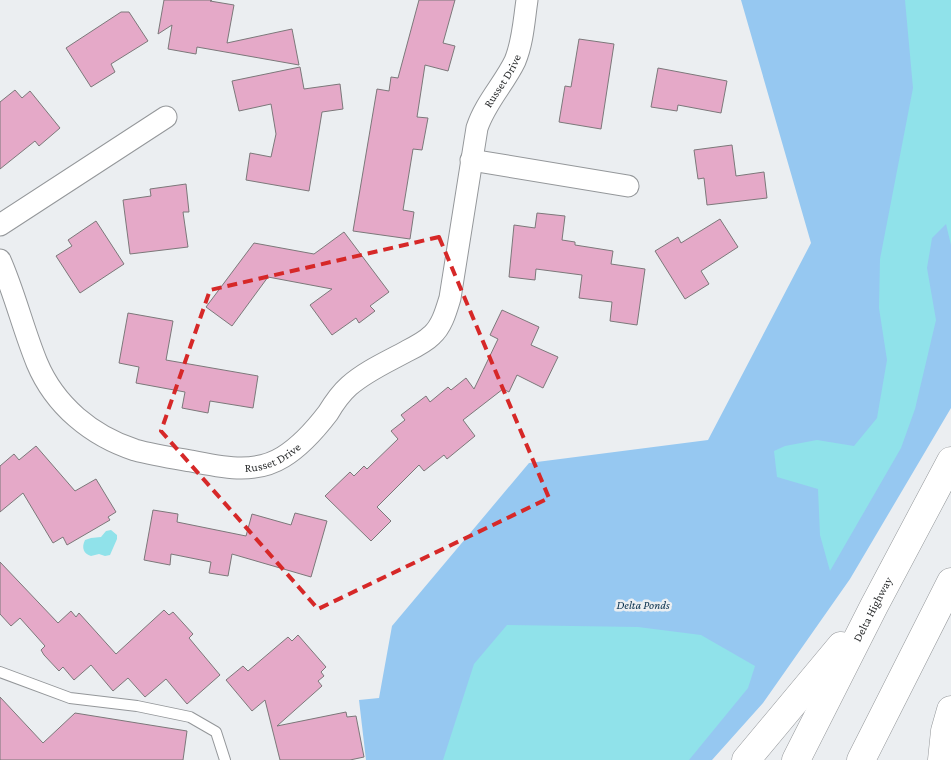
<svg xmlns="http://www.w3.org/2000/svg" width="951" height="760" viewBox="0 0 951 760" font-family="'Crimson Pro',serif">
  <rect width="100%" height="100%" fill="#ebeef1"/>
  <polygon fill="#96c8f1" points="741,0 951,0 951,408 850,579 763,703 712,760 366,760 359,700 379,698 392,626 529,463 708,440 811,243"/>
  <g fill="#90e2ea">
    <polygon points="905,0 951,0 951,245 946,224 932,238 927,268 936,320 915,409 901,448 830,571 820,535 818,489 777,477 774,451 785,446 817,440 854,446 877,418 887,360 879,308 880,259 913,88"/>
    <path d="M 111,530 L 117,535 L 117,539 L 110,555 L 105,556 L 99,554 L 91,556 C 84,554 81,548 85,540 L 91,538 L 101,537 L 106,531 Z"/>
    <polygon points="507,625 638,627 701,635 755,666 748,688 689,760 443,760 474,664"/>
  </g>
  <g fill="#e5a9c8" stroke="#7c787a">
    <polygon points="164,0 212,0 210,1 234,5 227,43 292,29 299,65 197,47 196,54 168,49 172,25 158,34"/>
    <polygon points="419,0 455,0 443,43 455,46 448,71 425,65 417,117 428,118 422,150 413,149 403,210 414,212 410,239 353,231 377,89 389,91 391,77 398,78"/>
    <polygon points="121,12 129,12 148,41 111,64 115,72 91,87 66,48"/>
    <polygon points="579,39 614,44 601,129 559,122 565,86 571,87"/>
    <polygon points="300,67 304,89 340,84 343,109 322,112 309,191 246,180 250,153 271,157 276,134 271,104 239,111 232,81"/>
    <polygon points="658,68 727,81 721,113 678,105 677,111 651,107"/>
    <polygon points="15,90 22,98 30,91 60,128 39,146 35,141 0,169 0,102"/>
    <polygon points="732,145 736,176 764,172 767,198 707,205 704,178 698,179 694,150"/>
    <polygon points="186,184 189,212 183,212 188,247 130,254 123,200 151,196 150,189"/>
    <polygon points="537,213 565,216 562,240 575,242 575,245 613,251 611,264 645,269 637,325 610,321 612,302 579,298 582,275 536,269 535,280 509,277 514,225 535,228"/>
    <polygon points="720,219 738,247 701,271 709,284 685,299 655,251 678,237 681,243"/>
    <polygon points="96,221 124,264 80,293 56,256 72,246 68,240"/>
    <polygon points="344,232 389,292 370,306 375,311 359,323 356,318 332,335 310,305 332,289 268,277 232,326 206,307 254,243 314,254"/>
    <polygon points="502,310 539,327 531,345 558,357 543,388 517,375 509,392 503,389 463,420 475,436 447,459 444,455 424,471 419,465 377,507 391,521 371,541 325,496 350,472 354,476 364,466 367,469 398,439 391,431 405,420 401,415 426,396 430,402 448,387 451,390 466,378 474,389 498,339 490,335"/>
    <polygon points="128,313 173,321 166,360 258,376 253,408 210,401 208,413 182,408 185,392 136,383 139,367 119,363"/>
    <polygon points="36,446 75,491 96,479 116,512 108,517 110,520 67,545 63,537 53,543 23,493 0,512 0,466 14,454 19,460"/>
    <polygon points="153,510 178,514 177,522 246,536 252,514 291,525 295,513 327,521 311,577 232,554 228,576 209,573 211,562 171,554 170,565 144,560"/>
    <polygon points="0,562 58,623 71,611 76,617 79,613 116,654 164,610 169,615 173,612 193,634 189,638 220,675 187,704 166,679 145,697 128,678 113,691 91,665 74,680 63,667 59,671 44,655 41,650 45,646 20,618 11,626 0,614"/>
    <polygon points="298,635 326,667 321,672 324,676 318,681 322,686 277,726 346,712 347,717 356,716 364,757 350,760 280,760 265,700 252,711 226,680 243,666 248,671 288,637 292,641"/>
    <polygon points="0,697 43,743 75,713 187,731 183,760 0,760"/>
  </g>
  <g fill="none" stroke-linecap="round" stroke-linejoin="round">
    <g stroke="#94979a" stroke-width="12">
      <polyline id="service" points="0,672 70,698 137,706 190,717 216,732 225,760"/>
    </g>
    <g stroke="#94979a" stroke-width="23">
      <g id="minor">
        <polyline points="471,160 628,186"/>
        <polyline points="0,225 166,117"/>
        <path id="s1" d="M 0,260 C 15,294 23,329 37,363 C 55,406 92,436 135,450 C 153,455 173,458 191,461 C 222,467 254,475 283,457 C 301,446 315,430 328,413 C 334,403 340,394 349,386 C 366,371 387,362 407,351 C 415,347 425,342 432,335 C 442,326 446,311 450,298 L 477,128 C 485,103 504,84 515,61 C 523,42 524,20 527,0"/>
      </g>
    </g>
    <g stroke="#94979a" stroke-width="29">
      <g id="motorway">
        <polyline points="746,760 841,646"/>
        <path id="s2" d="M 796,760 L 874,606 L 951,461"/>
        <polyline points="861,760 951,582"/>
        <polyline points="942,760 945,731 951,710"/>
      </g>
    </g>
    <use href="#service" stroke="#fff" stroke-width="10"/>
    <use href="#minor" stroke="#fff" stroke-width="21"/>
    <use href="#motorway" stroke="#fff" stroke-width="28"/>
  </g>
  <path fill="none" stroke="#d62828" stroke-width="4" stroke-dasharray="10 6" stroke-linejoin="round" d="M 439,237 L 549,498 L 318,609 L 161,431 L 210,290 Z"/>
  <g text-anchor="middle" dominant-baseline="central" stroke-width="5" stroke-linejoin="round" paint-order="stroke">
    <g font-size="12" fill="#2c2e2f" stroke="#ebeef1">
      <text stroke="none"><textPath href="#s1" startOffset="859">Russet Drive</textPath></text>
      <text stroke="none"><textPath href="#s1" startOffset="386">Russet Drive</textPath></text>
      <text stroke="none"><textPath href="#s2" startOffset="169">Delta Highway</textPath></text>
    </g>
    <g font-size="12" font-style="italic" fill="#08304c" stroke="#ebeef1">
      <text x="643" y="605">Delta Ponds</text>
    </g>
  </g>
</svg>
